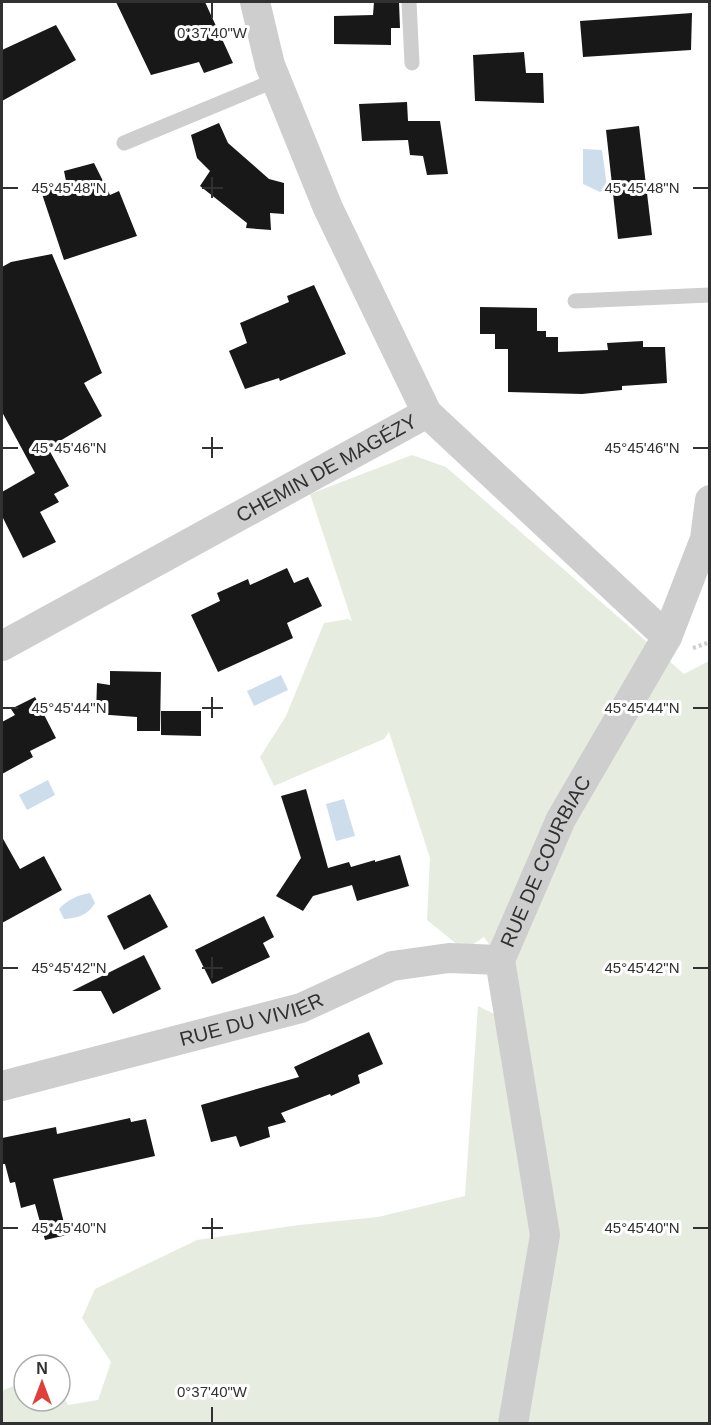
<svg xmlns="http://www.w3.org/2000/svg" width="711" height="1425" viewBox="0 0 711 1425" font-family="Helvetica,sans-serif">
  <rect width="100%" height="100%" fill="#fff"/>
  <polygon fill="#e6ede0" points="412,455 446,467 684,674 709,661 709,1423 2,1424 2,1391 24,1381 24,1401 60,1401 60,1390 68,1405 98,1400 111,1362 82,1318 95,1289 197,1240 299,1225 378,1217 465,1196 478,1006 508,1021 500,960 484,937 464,950 427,920 430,858 389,732 384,739 274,786 260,757 286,716 324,623 348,619 352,621 310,494"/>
  <g fill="#cdddec">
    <polygon points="583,149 602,150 607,187 600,192 583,184"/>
    <polygon points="281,675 288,690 254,706 247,691"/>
    <polygon points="48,780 55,795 27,810 19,795"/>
    <polygon points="344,799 355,836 336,841 326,804"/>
    <path d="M 90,893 L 95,903 C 88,915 78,918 64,919 L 59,909 C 67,900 78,895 90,893 Z"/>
  </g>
  <g fill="#181818">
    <polygon points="116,2 205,2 233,63 204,73 199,62 151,75"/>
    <polygon points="374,2 399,2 400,28 391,28 391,45 334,44 334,16 373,15"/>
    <polygon points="692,13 691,50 583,57 580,21"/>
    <polygon points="56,25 76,60 2,101 2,50"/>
    <polygon points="524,52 526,73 543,73 544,103 475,101 473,55"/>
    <polygon points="407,102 408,121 440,121 448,174 427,175 423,156 410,155 408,140 362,141 359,104"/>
    <polygon points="219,123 228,143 269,179 284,183 284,214 270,213 271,230 246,228 247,223 200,186 210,171 197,158 191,135"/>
    <polygon points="639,126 652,235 618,239 606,130"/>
    <polygon points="94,163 110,195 119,191 137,236 64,260 41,191 66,181 64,171"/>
    <polygon points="52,254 102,373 84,383 102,416 48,448 69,486 54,494 59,502 40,512 56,542 23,558 2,516 2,492 35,473 2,412 2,267 11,262"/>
    <polygon points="314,285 346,354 280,381 279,378 245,389 229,351 247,343 240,323 289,302 287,296"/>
    <polygon points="480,307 537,308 537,331 546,331 546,337 558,337 558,352 608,350 607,343 643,341 643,347 665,347 667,383 622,386 622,390 582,394 508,392 508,349 495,349 495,334 480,334"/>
    <polygon points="287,568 294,583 308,577 322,606 287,623 293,638 218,672 191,615 220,601 217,593 248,579 250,585"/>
    <polygon points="110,671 161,672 160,731 137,731 137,717 96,714 97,683 110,685"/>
    <polygon points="35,697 56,738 30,751 33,757 2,774 2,722 15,715 11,709"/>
    <polygon points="161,711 201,711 201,736 161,735"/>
    <polygon points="306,789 328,868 349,862 351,867 375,860 375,862 400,855 409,886 357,901 352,885 313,896 303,911 276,896 301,858 281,796"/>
    <polygon points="2,837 20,869 44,856 62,890 2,923"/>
    <polygon points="150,894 168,927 124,950 107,916"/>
    <polygon points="264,916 274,937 263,943 270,957 212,984 195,950"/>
    <polygon points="144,955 161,989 113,1014 101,991 72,991"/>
    <polygon points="369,1032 383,1064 358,1075 360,1083 331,1096 330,1094 281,1113 286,1122 268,1127 270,1137 240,1147 236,1136 211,1142 201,1105 299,1077 294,1067"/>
    <polygon points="130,1118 131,1122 146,1119 155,1156 53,1179 67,1235 45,1240 35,1204 21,1208 15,1182 10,1183 5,1164 2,1164 2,1138 56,1127 57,1134"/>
  </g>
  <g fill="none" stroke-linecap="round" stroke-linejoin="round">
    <polyline stroke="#cecece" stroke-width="4" stroke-dasharray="3 3" stroke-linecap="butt" points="693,648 710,642"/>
    <g stroke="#cecece" stroke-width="15">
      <polyline points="409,2 412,63"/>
      <polyline points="124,143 276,80"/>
      <polyline points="575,301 710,295"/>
    </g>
    <g stroke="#cecece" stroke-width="30">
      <polyline points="255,2 270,65 328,208 427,413 667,637"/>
      <path id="s1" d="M 2,646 L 427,413"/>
      <path id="s2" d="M 2,1086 L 301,1008 L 392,966 L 449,958 L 500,960"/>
      <path id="s3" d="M 513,1424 L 545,1235 L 500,960 L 561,819 L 667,637 L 705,539 L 710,500"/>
    </g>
  </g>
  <path fill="none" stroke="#313131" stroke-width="2" d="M 212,3 L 212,18M 212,177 L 212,198M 3,188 L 18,188M 202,188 L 223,188M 693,188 L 708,188M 212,437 L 212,458M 3,448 L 18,448M 202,448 L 223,448M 693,448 L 708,448M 212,697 L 212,718M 3,708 L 18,708M 202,708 L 223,708M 693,708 L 708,708M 212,957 L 212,978M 3,968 L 18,968M 202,968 L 223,968M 693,968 L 708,968M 212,1218 L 212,1239M 3,1228 L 18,1228M 202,1228 L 223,1228M 693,1228 L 708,1228M 212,1407 L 212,1422"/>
  <g text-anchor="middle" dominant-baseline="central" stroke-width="6" stroke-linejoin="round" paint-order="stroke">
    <g font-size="20" fill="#313131" stroke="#fff">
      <text stroke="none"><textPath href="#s1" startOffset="370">CHEMIN DE MAGÉZY</textPath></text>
      <text stroke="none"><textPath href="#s3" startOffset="579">RUE DE COURBIAC</textPath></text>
      <text stroke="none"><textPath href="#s2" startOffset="258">RUE DU VIVIER</textPath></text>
    </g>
  </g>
  <g font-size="15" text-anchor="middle" fill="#313131" stroke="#fff" stroke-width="6" stroke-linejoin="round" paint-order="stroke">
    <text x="212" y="38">0°37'40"W</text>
    <text x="69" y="193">45°45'48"N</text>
    <text x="642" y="193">45°45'48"N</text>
    <text x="69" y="453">45°45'46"N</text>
    <text x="642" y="453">45°45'46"N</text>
    <text x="69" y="713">45°45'44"N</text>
    <text x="642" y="713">45°45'44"N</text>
    <text x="69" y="973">45°45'42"N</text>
    <text x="642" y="973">45°45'42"N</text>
    <text x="69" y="1233">45°45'40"N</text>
    <text x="642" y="1233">45°45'40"N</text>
    <text x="212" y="1397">0°37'40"W</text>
  </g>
  <rect width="711" height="1425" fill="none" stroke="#313131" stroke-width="6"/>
  <g transform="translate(42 1383)"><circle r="28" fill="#ffffff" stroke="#adadad" stroke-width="1.5"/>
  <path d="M0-4.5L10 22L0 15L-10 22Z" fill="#e0403b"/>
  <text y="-9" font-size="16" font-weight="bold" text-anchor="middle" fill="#313131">N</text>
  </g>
</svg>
